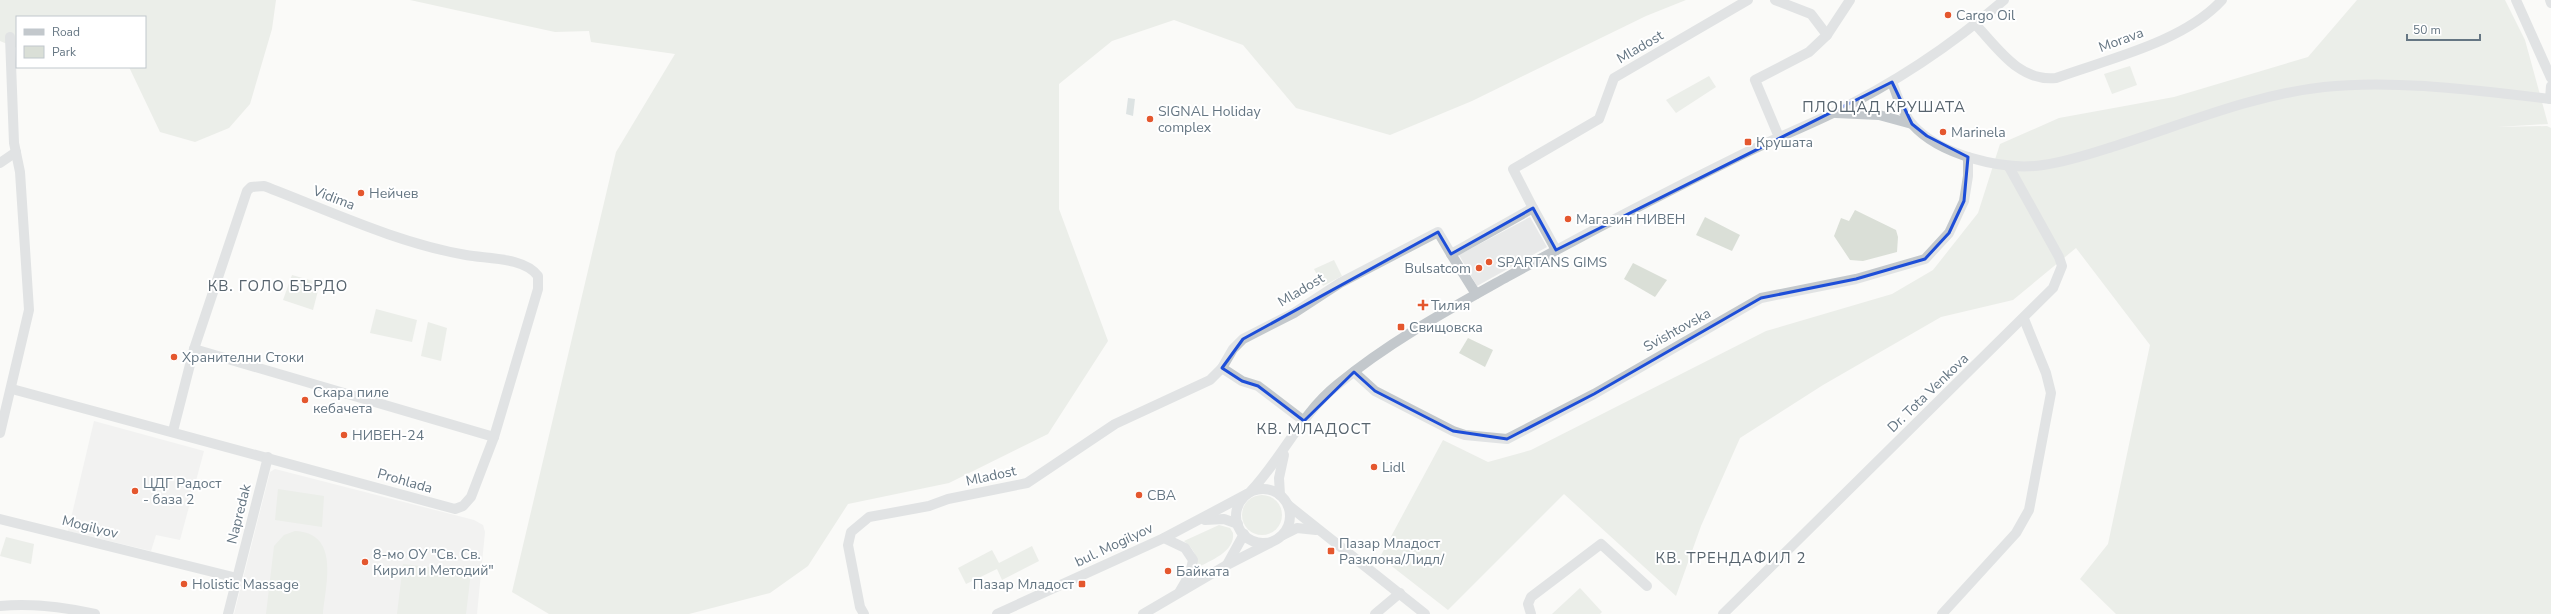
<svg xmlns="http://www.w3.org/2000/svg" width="2551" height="614" viewBox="0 0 2551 614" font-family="'Nunito Sans',sans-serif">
  <rect width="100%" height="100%" fill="#fafaf8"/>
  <g fill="#e8e9e9">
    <polygon points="1530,217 1547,247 1477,286 1459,255"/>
    <polygon points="94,421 204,451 180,540 156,535 151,551 68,531"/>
    <polygon points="275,469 474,520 483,525 485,532 477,614 234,614 270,472"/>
  </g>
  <g fill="#dadfd7">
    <polygon points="0,0 276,0 272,29 250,104 229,128 195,142 160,132 129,67 145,67 145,17 17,17 17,48 0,41"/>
    <polygon points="410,0 1686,0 1646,16 1472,101 1390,135 1296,108 1243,45 1174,20 1112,41 1059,84 1059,209 1108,341 1048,434 949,483 848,504 808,566 770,593 689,614 549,614 512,592 616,152 675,54 591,42 589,31 555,32"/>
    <polygon points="2357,0 2505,0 2525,40 2548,124 2497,127 2547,126 2551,128 2551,614 2116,614 2080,579 2108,544 2150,345 2076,248 2013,300 1941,317 1823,385 1740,438 1701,526 1676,596 1564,494 1448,610 1380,557 1443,440 1488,462 1531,450 1766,331 1892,294 1933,270 1978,213 2000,144 2059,118 2174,97 2308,57"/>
    <polygon points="2130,66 2137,85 2112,94 2104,74"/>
    <polygon points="1709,76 1716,87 1676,113 1666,100"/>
    <polygon points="1855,210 1896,230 1898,237 1897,252 1863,261 1850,260 1834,236 1841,218 1849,221"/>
    <polygon points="1705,217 1740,235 1732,251 1696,235"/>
    <polygon points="1334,260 1342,276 1323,286 1314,269"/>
    <polygon points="1633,263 1667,280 1655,297 1624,279"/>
    <polygon points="292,275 320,283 313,310 283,300"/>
    <polygon points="376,309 417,320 412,342 370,333"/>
    <polygon points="428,322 447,328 441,361 421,356"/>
    <polygon points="1468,338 1493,350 1485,367 1459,353"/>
    <polygon points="278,489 324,496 322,527 275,520"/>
    <circle cx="1262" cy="515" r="20"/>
    <path d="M 1219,525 L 1230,528 L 1233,533 C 1235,552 1211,560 1197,568 C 1197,555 1194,549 1184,541 Z"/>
    <path d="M 295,531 C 340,533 326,583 323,614 L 266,614 L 274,546 L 284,535 Z"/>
    <polygon points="6,537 34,544 31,564 0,556"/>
    <polygon points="1032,546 1039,561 1002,580 997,569 966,584 958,568 992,550 999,563"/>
    <polygon points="403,564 471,572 466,614 397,614"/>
    <polygon points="1580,588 1602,612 1600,614 1552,614"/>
  </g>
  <polygon fill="#bbc7cb" points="1128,98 1135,99 1133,116 1126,114"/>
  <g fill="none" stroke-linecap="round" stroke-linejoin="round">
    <g stroke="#c3c8cc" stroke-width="10">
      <polyline points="1775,0 1811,14 1827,35 1809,52 1755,80 1779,137"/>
      <polyline points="2516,0 2551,78"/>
      <polyline points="2550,0 2551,3"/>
      <path d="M 1975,24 C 1998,48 2019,82 2056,78 C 2108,59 2184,42 2222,0"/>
      <polyline points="1827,35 1850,0"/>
      <path d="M 1892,82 C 1897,95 1902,113 1912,124 C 1939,155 2003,171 2043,165 C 2066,162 2090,154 2112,147 C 2182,125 2251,95 2324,87 C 2395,79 2480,91 2551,99"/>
      <polyline points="2550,99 2551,86"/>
      <polyline points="1836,113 1879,115 1912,124"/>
      <polyline points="0,163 16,152"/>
      <polyline points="1533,208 1556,250"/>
      <polyline points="1451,254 1476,294"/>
      <polyline points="194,349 494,437"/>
      <polyline points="1222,368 1242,381 1258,386 1304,421"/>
      <polyline points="1354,372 1375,391 1453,431 1465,435 1507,439 1594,394 1761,298 1856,279 1925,259 1949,233 1964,201 1968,176 1968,157"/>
      <path d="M 12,389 L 455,509 L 463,506 L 471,497 L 494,437 L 538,289 L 538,276 C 524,257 487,259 466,255 C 397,243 330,211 264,186 L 251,187 L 247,191 L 194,349 L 173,431"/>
      <polyline points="0,433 29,310 20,172 14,143 10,37"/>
      <circle cx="1263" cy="516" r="27"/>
      <path d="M 1251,491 C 1282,458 1301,414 1337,385 C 1389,342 1448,310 1507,277 C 1583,235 1660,195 1737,157 C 1769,141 1802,128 1833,113 C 1895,83 1952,45 2004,0"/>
      <polyline points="1280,495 1279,478 1284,455"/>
      <polyline points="1288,505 1425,614"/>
      <polyline points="0,519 237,578"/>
      <polyline points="1205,520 1224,519 1238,524"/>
      <polyline points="1283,535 1297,528 1316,530"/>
      <polyline points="1164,538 1185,548 1193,560 1190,574 1180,591"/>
      <polyline points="1228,563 1244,534"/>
      <path d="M 0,606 C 32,603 64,607 95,614"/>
      <polyline points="228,614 268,457"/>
      <polyline points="864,614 860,607 848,545 851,532 869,517 929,506 948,499 1027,483 1115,424 1210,380 1222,368 1233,349 1243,339 1294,313 1340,283 1438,232 1451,254 1533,208 1513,169 1599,119 1614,78 1748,0"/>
      <polyline points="997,614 1164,538 1247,494"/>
      <polyline points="1143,614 1225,566 1270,543"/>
      <polyline points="1375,614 1400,593"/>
      <polyline points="1531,614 1528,604 1531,597 1601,544 1647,586"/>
      <polyline points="1723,614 2053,288 2062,266 2059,257 2009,167"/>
      <polyline points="1942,614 2016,533 2029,510 2051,393 2046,373 2024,319"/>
    </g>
  </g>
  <path d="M0 0H2551V614H0ZM 1892,82 L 1912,124 L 1927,136 L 1968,157 L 1964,201 L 1949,233 L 1925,259 L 1856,279 L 1761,298 L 1594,394 L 1507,439 L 1453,431 L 1375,391 L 1354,372 L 1304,421 L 1258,386 L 1242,381 L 1222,368 L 1243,339 L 1438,232 L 1451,254 L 1533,208 L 1556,250 Z" fill="#fafaf8" fill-opacity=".55" fill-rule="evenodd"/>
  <path fill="none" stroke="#1d4ed8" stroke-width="3" stroke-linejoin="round" d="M 1892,82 L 1912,124 L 1927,136 L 1968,157 L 1964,201 L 1949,233 L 1925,259 L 1856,279 L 1761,298 L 1594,394 L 1507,439 L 1453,431 L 1375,391 L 1354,372 L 1304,421 L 1258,386 L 1242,381 L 1222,368 L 1243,339 L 1438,232 L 1451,254 L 1533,208 L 1556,250 Z"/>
  <g fill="#e4572e" stroke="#fff" stroke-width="1.5">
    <circle cx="1948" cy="15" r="4"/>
    <circle cx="1150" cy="119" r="4"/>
    <circle cx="1943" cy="132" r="4"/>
    <rect x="1744" y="138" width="8" height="8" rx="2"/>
    <circle cx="361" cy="193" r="4"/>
    <circle cx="1568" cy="219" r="4"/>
    <circle cx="1489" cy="262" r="4"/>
    <circle cx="1479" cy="268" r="4"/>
    <path d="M1421 299h4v4h4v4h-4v4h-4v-4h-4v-4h4z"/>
    <rect x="1397" y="323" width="8" height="8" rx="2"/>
    <circle cx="174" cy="357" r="4"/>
    <circle cx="305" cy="400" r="4"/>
    <circle cx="344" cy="435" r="4"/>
    <circle cx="1374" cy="467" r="4"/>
    <circle cx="135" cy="491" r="4"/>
    <circle cx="1139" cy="495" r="4"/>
    <rect x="1327" y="547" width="8" height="8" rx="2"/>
    <circle cx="365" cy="562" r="4"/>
    <circle cx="1168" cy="571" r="4"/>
    <circle cx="184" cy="584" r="4"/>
    <rect x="1078" y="580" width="8" height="8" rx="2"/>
  </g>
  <g text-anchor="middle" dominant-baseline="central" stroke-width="4" stroke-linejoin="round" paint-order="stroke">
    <g font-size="14" fill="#657683" stroke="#fff" text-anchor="start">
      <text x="1956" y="15">Cargo Oil</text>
      <text x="1158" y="111">SIGNAL Holiday<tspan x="1158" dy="16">complex</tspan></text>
      <text x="1951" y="132">Marinela</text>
      <text x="1756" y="142">Крушата</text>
      <text x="369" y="193">Нейчев</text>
      <text x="1576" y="219">Магазин НИВЕН</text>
      <text x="1497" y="262">SPARTANS GIMS</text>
      <text x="1471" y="268" text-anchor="end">Bulsatcom</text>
      <text x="1431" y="305">Тилия</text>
      <text x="1409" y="327">Свищовска</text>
      <text x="182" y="357">Хранителни Стоки</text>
      <text x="313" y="392">Скара пиле<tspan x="313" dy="16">кебачета</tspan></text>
      <text x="352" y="435">НИВЕН-24</text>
      <text x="1382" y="467">Lidl</text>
      <text x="143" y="483">ЦДГ Радост<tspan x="143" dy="16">- база 2</tspan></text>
      <text x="1147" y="495">CBA</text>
      <text x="1339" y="543">Пазар Младост<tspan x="1339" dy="16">Разклона/Лидл/</tspan></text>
      <text x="373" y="554">8-мо ОУ "Св. Св.<tspan x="373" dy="16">Кирил и Методий"</tspan></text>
      <text x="1176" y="571">Байката</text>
      <text x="192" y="584">Holistic Massage</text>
      <text x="1074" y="584" text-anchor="end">Пазар Младост</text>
    </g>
    <g font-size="14" fill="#657683" stroke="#fff">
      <text transform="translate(2121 40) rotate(-20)">Morava</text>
      <text transform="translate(1640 47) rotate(-30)">Mladost</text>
      <text transform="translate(334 198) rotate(21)">Vidima</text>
      <text transform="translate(1301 290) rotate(-31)">Mladost</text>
      <text transform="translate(1677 330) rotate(-29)">Svishtovska</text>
      <text transform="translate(1928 393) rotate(-44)">Dr. Tota Venkova</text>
      <text transform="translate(991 476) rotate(-12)">Mladost</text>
      <text transform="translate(405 481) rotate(16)">Prohlada</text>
      <text transform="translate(239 514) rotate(-76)">Napredak</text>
      <text transform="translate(90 527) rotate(14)">Mogilyov</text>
      <text transform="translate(1114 545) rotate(-25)">bul. Mogilyov</text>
    </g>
    <g font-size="15" letter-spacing="1" fill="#57646e" stroke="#fff">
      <text x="1884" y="107">ПЛОЩАД КРУШАТА</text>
      <text x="278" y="286">КВ. ГОЛО БЪРДО</text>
      <text x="1314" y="429">КВ. МЛАДОСТ</text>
      <text x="1731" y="558">КВ. ТРЕНДАФИЛ 2</text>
    </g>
  </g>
  <rect x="16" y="16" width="130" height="52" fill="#ffffff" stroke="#c1c8cd"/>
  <rect x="24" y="29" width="20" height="6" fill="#c3c8cc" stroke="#c1c8cd"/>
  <text x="52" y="36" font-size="12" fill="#657683">Road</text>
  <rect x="24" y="46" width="20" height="12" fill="#dadfd7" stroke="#c1c8cd"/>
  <text x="52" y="56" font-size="12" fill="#657683">Park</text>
  <path d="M2407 34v6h73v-6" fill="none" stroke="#657683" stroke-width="2"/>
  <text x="2413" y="34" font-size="12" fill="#657683" stroke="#ffffff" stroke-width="3" paint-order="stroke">50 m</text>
</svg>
